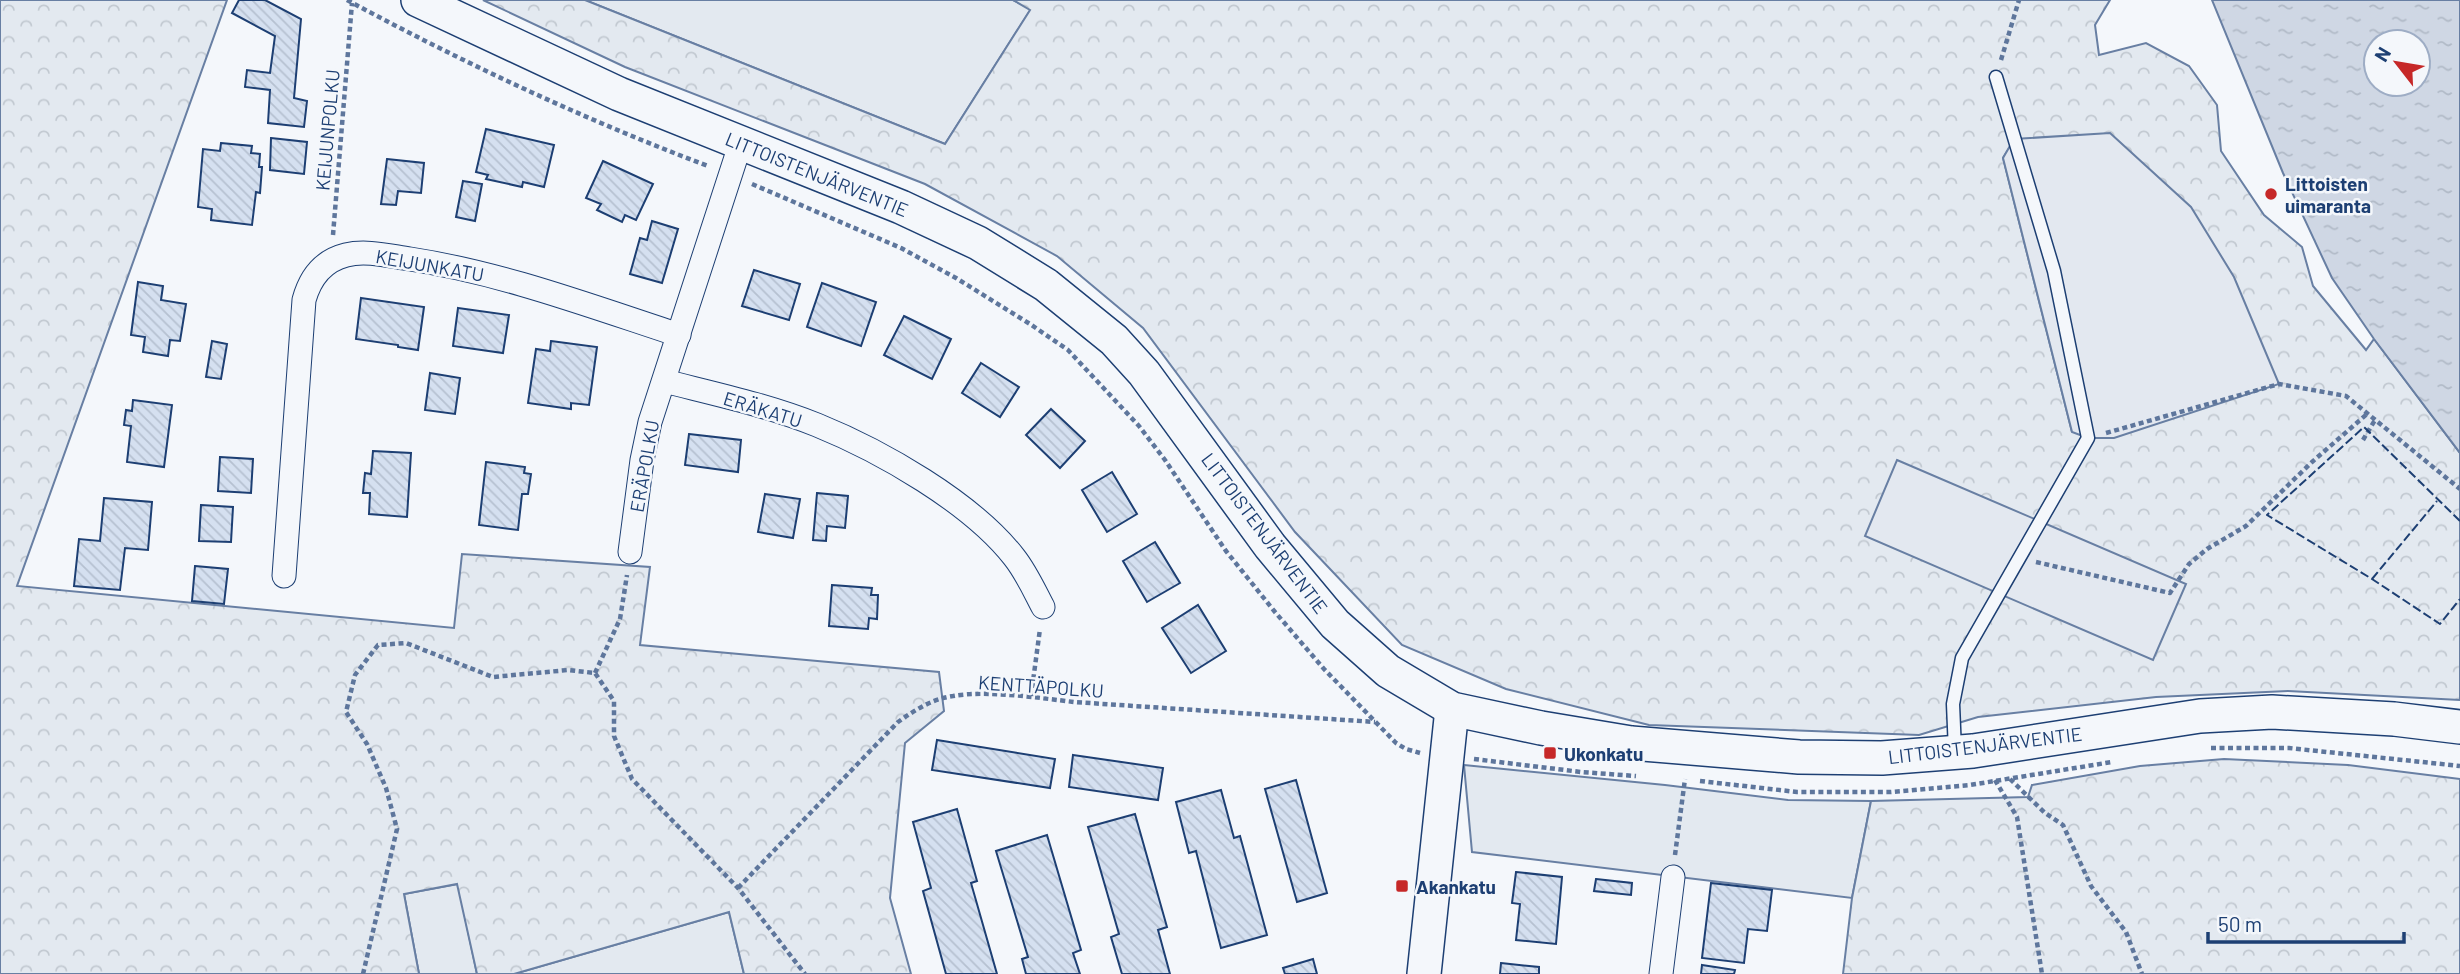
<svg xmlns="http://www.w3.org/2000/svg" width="2460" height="974" viewBox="0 0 2460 974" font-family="Barlow,sans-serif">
  <defs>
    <pattern id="forest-crowns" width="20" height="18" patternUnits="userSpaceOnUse" patternTransform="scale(1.75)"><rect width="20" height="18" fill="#e3e9f0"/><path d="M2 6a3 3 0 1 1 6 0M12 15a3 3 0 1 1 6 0" fill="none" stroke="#c2c9d1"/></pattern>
    <pattern id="water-ripples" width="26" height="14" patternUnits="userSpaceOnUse" patternTransform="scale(1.75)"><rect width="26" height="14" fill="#cfd7e4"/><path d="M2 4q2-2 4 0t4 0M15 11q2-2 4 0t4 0" fill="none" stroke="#b1bac7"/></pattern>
    <pattern id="building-back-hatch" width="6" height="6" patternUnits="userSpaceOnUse" patternTransform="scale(1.75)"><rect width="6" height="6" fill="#d5e0f0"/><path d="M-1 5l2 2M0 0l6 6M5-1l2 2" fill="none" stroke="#b6c1d1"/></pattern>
  </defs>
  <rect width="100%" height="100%" fill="#f4f7fb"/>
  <g fill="#e3e9f0" stroke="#687fa3" stroke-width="2">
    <polygon points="585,0 1013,0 1031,9 945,144"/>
    <polygon points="1464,765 1665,785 1788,800 1871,801 1852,898 1472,852"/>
    <polygon points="458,884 477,974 419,974 404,894"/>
    <polygon points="729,912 744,974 514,974"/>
  </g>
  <g fill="url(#forest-crowns)" stroke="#687fa3" stroke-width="2" fill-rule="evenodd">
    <polygon points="0,0 227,0 17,586 454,628 462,554 650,567 640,645 939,672 944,711 905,743 890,898 911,974 744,974 729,912 514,974 477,974 457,884 404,894 419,974 0,974"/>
    <path d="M 483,0 L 585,0 L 945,144 L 1030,10 L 1013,0 L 2110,0 L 2095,25 L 2099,55 L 2146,43 L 2189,66 L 2217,105 L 2221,151 L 2264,215 L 2302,247 L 2313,286 L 2366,350 L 2374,339 L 2460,453 L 2460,700 L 2288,691 L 2156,697 L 1978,717 L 1919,735 L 1649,725 L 1506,689 L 1402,645 L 1295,532 L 1143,328 L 1057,256 L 925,184 L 625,67 ZM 2015,139 L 2072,432 L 2003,158 Z"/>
    <polygon points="2224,759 2348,765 2460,779 2460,974 1843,974 1852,898 1871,801 2028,797 2032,785 2140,766"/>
  </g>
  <g fill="#e3e8f0" stroke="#687fa3" stroke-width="2">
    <polygon points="2110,133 2191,207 2234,277 2279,384 2114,438 2088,438 2072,432 2003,158 2014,139"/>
    <polygon points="1897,460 2186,584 2153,660 1865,536"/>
  </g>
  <path fill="url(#water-ripples)" stroke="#687fa3" stroke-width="2" fill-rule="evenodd" d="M 2212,0 L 2460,0 L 2460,453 L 2374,339 L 2332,278 L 2283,173 ZM 2376,42 L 2418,42 L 2418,84 L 2376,84 Z"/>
  <g fill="url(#building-back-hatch)" stroke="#1d3f73" stroke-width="2">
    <polygon points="239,0 265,0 301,19 294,98 307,101 304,127 268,123 270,90 245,87 247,70 270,73 275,36 232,13"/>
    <polygon points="486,129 554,145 544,187 523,182 522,187 486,179 488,175 476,172"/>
    <polygon points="271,138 307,142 304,174 270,170"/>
    <polygon points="221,143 252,146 251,153 260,154 259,167 262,167 260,193 256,192 252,225 211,220 212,209 198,207 203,149 220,151"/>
    <polygon points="387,159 424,163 421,193 398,191 396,205 381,204"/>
    <polygon points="603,161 653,184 636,220 625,215 622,222 597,210 601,204 586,198"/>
    <polygon points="463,181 482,184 475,221 456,217"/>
    <polygon points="652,221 678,229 662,283 630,274 640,238 647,240"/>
    <polygon points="754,270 800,284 789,320 742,306"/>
    <polygon points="138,282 163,286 161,300 186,304 180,341 170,340 168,356 143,352 145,337 131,335"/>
    <polygon points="822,283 876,302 861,346 807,327"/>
    <polygon points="361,298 424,307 418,350 398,347 398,345 356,339"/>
    <polygon points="458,308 509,315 503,353 453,346"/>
    <polygon points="904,316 951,339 932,379 884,355"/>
    <polygon points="212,341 227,344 221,379 206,377"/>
    <polygon points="551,341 597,347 589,405 571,403 571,409 528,403 536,349 550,351"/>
    <polygon points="981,363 1019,387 1000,417 962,393"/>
    <polygon points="430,373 460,378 455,414 425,410"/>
    <polygon points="133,400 172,405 164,467 127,462 131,426 124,425 126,410 132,411"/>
    <polygon points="1051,409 1085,441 1060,468 1026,435"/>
    <polygon points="689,434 741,440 738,472 685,465"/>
    <polygon points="373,451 411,453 407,517 369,514 370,493 363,493 365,473 371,474"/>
    <polygon points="220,457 253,459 251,493 218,491"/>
    <polygon points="486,462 525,467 524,473 531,474 528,494 522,494 518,530 479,525"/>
    <polygon points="1112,472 1137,514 1107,532 1082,490"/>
    <polygon points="817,493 848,496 845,528 827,526 826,541 813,540"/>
    <polygon points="765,494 800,499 793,538 758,532"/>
    <polygon points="104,498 152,502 148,550 125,548 120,590 74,586 79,539 100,541"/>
    <polygon points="201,505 233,507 231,542 199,541"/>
    <polygon points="1155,542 1180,583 1147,602 1123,561"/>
    <polygon points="195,566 228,569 224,604 192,601"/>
    <polygon points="832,585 872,588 871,595 878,595 877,619 869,618 868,629 829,626"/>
    <polygon points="1198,605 1226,651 1191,673 1162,628"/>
    <polygon points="937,740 1055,759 1050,788 932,770"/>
    <polygon points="1073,755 1163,768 1158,800 1069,787"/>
    <polygon points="1296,780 1327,893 1297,902 1265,789"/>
    <polygon points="1221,790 1234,838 1240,836 1267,935 1221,948 1196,851 1189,853 1176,802"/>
    <polygon points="957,809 977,881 971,883 997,974 946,974 923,891 931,888 913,822"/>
    <polygon points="1135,814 1167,927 1158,930 1170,974 1122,974 1111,937 1119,934 1088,827"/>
    <polygon points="1047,835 1081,950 1073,953 1080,974 1026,974 1022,959 1028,957 996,851"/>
    <polygon points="1516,872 1562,877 1556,944 1516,940 1520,904 1512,903"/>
    <polygon points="1596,879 1632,883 1631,895 1594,891"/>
    <polygon points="1711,883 1772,890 1767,931 1748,929 1744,963 1702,958"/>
    <polygon points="1313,959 1317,974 1285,974 1283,968"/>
    <polygon points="1501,963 1539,967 1539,974 1500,974"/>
    <polygon points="1702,965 1735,970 1734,974 1701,974"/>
  </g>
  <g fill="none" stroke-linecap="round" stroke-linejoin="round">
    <g stroke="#1d3f73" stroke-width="15">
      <polyline id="lane" points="1955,751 1953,704 1962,658 2088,438 2054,271 1996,77"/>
    </g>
    <g stroke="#1d3f73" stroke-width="25">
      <g id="street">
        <path d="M 664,381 C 715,394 767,405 817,425 C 881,451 971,502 1014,557 C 1026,572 1034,590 1043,607"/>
        <polyline points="630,552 642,460 650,422 741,142"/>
        <path d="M 284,576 L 304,300 C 310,278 322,261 346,255 C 366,250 389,256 410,259 C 502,273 590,306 679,335"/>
        <polyline points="1661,974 1673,877"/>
      </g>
    </g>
    <g stroke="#1d3f73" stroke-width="36">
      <g id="secondary">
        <polyline points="418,0 619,94 901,207 978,243 1046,285 1114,340 1144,373 1270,546 1335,624 1388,671 1452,709 1541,728 1631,743 1799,757 1882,758 1973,751 2200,716 2272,712 2394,719 2460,727"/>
        <polyline points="1424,974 1452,709"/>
      </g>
    </g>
    <g stroke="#5e769c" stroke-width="4.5" stroke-dasharray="5 3.5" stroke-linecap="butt">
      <path d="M 347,0 C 464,63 583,119 708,166"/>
      <polyline points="2001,60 2019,0"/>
      <polyline points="752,184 901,248 956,278 1030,324 1068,350 1139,426 1165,460 1226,551 1275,612 1324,669 1396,743 1406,749 1420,753"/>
      <polyline points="333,235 352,3"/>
      <polyline points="2106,433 2279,384 2346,396 2460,489"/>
      <polyline points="2363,440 2375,420"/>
      <polyline points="2036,562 2170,593 2189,564 2207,549 2246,526 2312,462 2367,414"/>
      <polyline points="595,673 620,619 627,575"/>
      <polyline points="1031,696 1040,629"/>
      <polyline points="2211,748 2289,748 2460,766"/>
      <polyline points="1474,759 1581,772 1636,776"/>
      <polyline points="2010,779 2045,813 2063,825 2091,886 2126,932 2142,974"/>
      <polyline points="1995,780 2017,817 2042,974"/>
      <polyline points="1700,781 1797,792 1891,792 1970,785 2112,762"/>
      <polyline points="1675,855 1685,779"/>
      <path d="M 738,888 L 898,722 C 915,710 932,699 953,696 C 987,690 1040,698 1074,702 L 1375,722"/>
      <polyline points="363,974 397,829 386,788 367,744 346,712 355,675 378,645 406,643 493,677 568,670 595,673 614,701 614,736 632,779 738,888 805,974"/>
    </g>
    <use href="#lane" stroke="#f4f7fb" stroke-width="12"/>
    <use href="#street" stroke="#f4f7fb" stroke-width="23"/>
    <use href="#secondary" stroke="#f4f7fb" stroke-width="33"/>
    <g stroke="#1d3f73" stroke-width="2" stroke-dasharray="9 3.5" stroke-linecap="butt">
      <polyline points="2460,521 2364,427 2267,515 2372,579 2440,624 2460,599"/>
      <polyline points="2372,579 2437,501"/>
    </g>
  </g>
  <g fill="#c62828" stroke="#f4f7fb" stroke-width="2.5">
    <circle cx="2271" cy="194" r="7"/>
    <rect x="1543" y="746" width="14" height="14" rx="3.5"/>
    <rect x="1395" y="879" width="14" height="14" rx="3.5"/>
  </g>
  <g text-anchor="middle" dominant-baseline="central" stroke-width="5" stroke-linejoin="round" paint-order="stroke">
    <g font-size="19" fill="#1d3f73" stroke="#f4f7fb">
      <text transform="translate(327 130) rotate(-85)">KEIJUNPOLKU</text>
      <text transform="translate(817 174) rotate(22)">LITTOISTENJÄRVENTIE</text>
      <text transform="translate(430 265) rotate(10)">KEIJUNKATU</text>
      <text transform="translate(763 409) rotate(17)">ERÄKATU</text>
      <text transform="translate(644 466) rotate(-80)">ERÄPOLKU</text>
      <text transform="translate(1265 533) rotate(53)">LITTOISTENJÄRVENTIE</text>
      <text transform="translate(1041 686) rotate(4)">KENTTÄPOLKU</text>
      <text transform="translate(1985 745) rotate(-7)">LITTOISTENJÄRVENTIE</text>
    </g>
    <g font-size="19" font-weight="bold" fill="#1d3f73" stroke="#f4f7fb" text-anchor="start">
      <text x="2285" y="183">Littoisten<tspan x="2285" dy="22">uimaranta</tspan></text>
      <text x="1564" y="753">Ukonkatu</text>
      <text x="1416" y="886">Akankatu</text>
    </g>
  </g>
  <g transform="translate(2397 63) rotate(301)"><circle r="33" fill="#f4f7fb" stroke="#9eadc5" stroke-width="2"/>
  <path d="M0-5L12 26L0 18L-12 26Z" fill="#c62828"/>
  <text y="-10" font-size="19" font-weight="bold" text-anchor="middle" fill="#1d3f73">N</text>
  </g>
  <path d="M2208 932v10h196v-10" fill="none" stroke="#1d3f73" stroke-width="3.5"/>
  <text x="2218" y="932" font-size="21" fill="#1d3f73" stroke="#f4f7fb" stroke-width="5" paint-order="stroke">50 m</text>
</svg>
